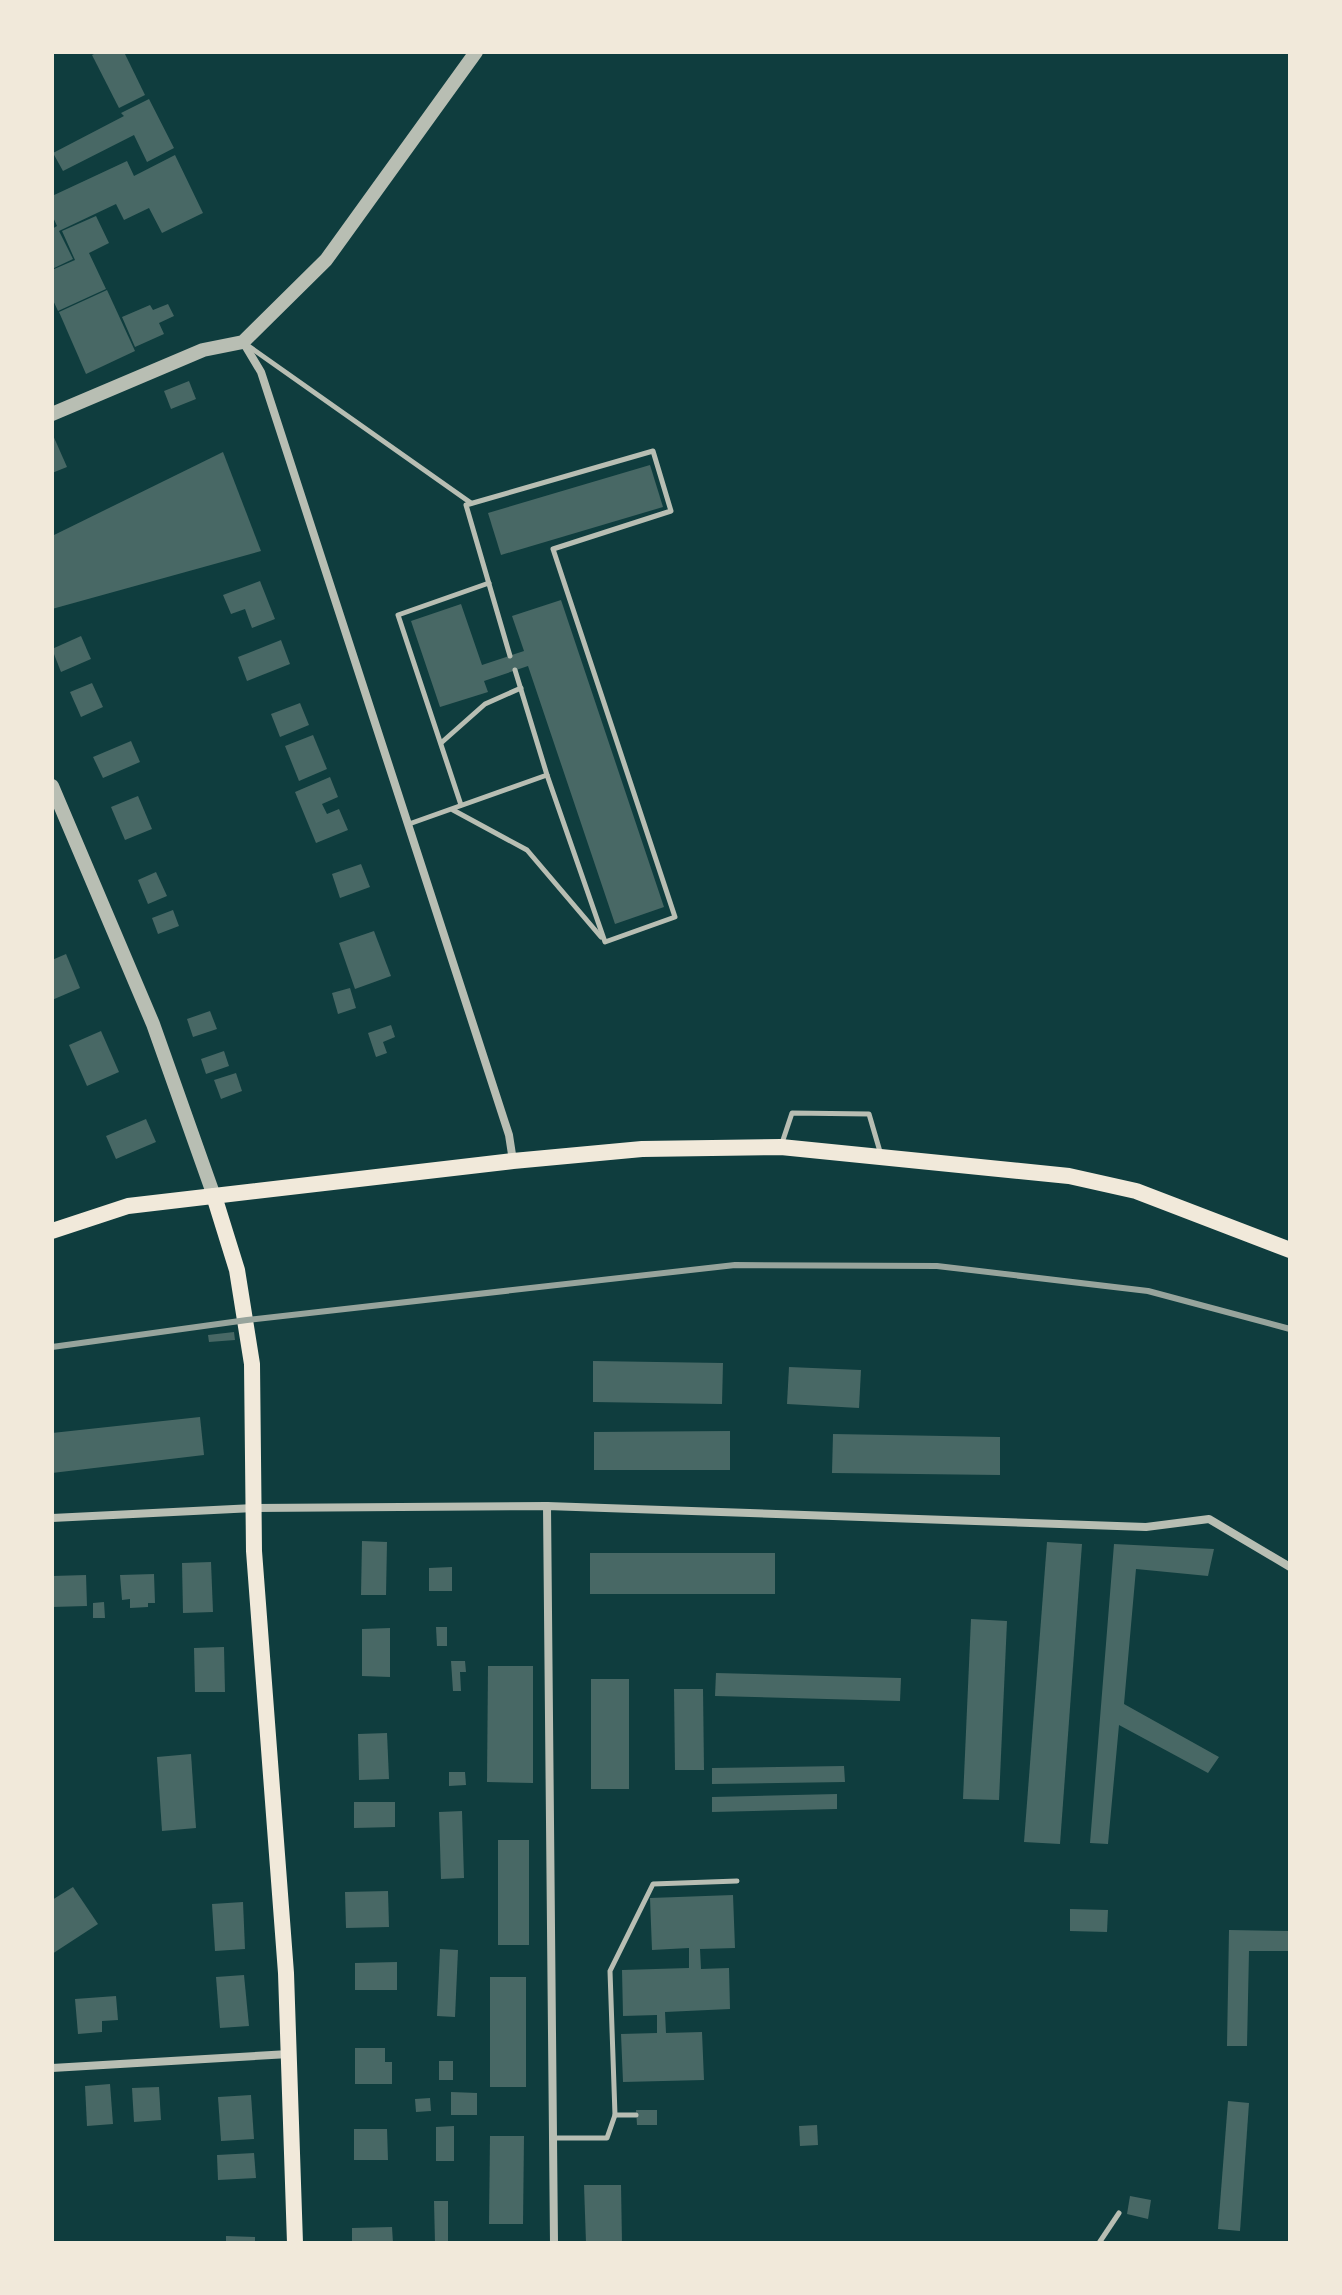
<svg xmlns="http://www.w3.org/2000/svg" width="1342" height="2295" viewBox="0 0 1342 2295" font-family="Georgia,serif">
  <rect width="100%" height="100%" fill="#0f3d3e"/>
  <g fill="#486865">
    <polygon points="98,52 124,52 145,95 119,108 92,55"/>
    <polygon points="149,99 174,148 147,162 134,135 63,171 53,153 124,116 121,113"/>
    <polygon points="175,155 203,213 162,233 149,208 124,220 116,204 59,231 73,259 52,269 52,229 57,226 52,215 52,196 127,161 134,176"/>
    <polygon points="96,216 109,243 89,253 106,289 58,311 52,298 52,270 75,260 62,231"/>
    <polygon points="107,290 135,351 86,374 59,312"/>
    <polygon points="168,304 174,316 159,323 164,334 135,347 122,317 150,305 153,310"/>
    <polygon points="189,381 196,399 171,409 164,391"/>
    <polygon points="52,433 67,467 52,473"/>
    <polygon points="223,452 261,551 52,609 52,536"/>
    <polygon points="650,465 663,507 501,555 488,513"/>
    <polygon points="260,581 275,619 252,628 245,609 231,614 223,595"/>
    <polygon points="561,600 664,907 615,924 528,666 484,681 488,692 440,707 411,621 461,604 482,665 524,651 512,616"/>
    <polygon points="81,636 91,659 61,672 52,649"/>
    <polygon points="281,640 290,664 247,681 238,657"/>
    <polygon points="92,683 103,707 81,717 70,692"/>
    <polygon points="300,703 309,725 280,737 271,714"/>
    <polygon points="313,735 327,769 299,781 285,746"/>
    <polygon points="131,741 140,762 103,778 93,757"/>
    <polygon points="330,777 338,797 322,804 327,814 339,809 348,830 316,843 295,792"/>
    <polygon points="138,796 152,829 125,840 111,807"/>
    <polygon points="361,864 370,887 340,898 332,874"/>
    <polygon points="156,872 167,896 148,904 138,880"/>
    <polygon points="173,910 179,926 158,934 152,918"/>
    <polygon points="374,931 391,976 355,989 339,943"/>
    <polygon points="66,954 80,988 52,1000 52,960"/>
    <polygon points="350,988 356,1008 338,1014 332,993"/>
    <polygon points="210,1011 217,1029 193,1037 187,1019"/>
    <polygon points="391,1025 395,1037 383,1042 387,1053 376,1057 368,1033"/>
    <polygon points="101,1031 119,1072 87,1086 69,1045"/>
    <polygon points="224,1051 229,1066 206,1074 201,1059"/>
    <polygon points="236,1073 242,1091 221,1099 214,1080"/>
    <polygon points="146,1119 156,1142 116,1159 106,1136"/>
    <polygon points="234,1332 235,1340 209,1342 208,1335"/>
    <polygon points="593,1361 723,1363 722,1404 593,1402"/>
    <polygon points="789,1367 861,1370 859,1408 787,1404"/>
    <polygon points="200,1417 204,1455 52,1473 52,1433"/>
    <polygon points="730,1431 730,1470 594,1470 594,1432"/>
    <polygon points="833,1434 1000,1437 1000,1475 832,1473"/>
    <polygon points="362,1541 387,1542 386,1595 361,1595"/>
    <polygon points="1047,1542 1082,1544 1060,1844 1024,1842"/>
    <polygon points="1114,1544 1214,1549 1208,1576 1136,1569 1124,1704 1219,1757 1208,1773 1119,1725 1108,1844 1090,1843"/>
    <rect x="590" y="1553" width="185" height="41"/>
    <polygon points="211,1562 213,1612 183,1613 182,1563"/>
    <polygon points="452,1567 452,1591 429,1591 429,1568"/>
    <polygon points="154,1574 155,1603 148,1603 148,1607 130,1608 130,1599 122,1600 120,1575"/>
    <polygon points="86,1575 87,1606 52,1607 52,1576"/>
    <polygon points="104,1602 105,1618 93,1618 93,1603"/>
    <polygon points="971,1619 1007,1621 999,1800 963,1799"/>
    <polygon points="436,1627 447,1627 447,1646 437,1646"/>
    <polygon points="390,1628 390,1677 362,1676 362,1629"/>
    <polygon points="224,1647 225,1692 195,1692 194,1648"/>
    <polygon points="451,1661 465,1661 466,1672 460,1672 461,1691 453,1691"/>
    <polygon points="488,1666 533,1666 533,1783 487,1782"/>
    <polygon points="716,1673 901,1678 900,1701 715,1696"/>
    <rect x="591" y="1679" width="38" height="110"/>
    <polygon points="674,1689 703,1689 704,1770 675,1770"/>
    <polygon points="387,1733 389,1779 359,1780 358,1734"/>
    <polygon points="191,1754 196,1828 162,1831 157,1757"/>
    <polygon points="844,1766 845,1782 712,1784 712,1768"/>
    <polygon points="449,1772 465,1772 466,1785 449,1786"/>
    <polygon points="837,1794 837,1809 712,1812 712,1797"/>
    <polygon points="354,1802 395,1802 395,1827 354,1828"/>
    <polygon points="462,1811 464,1878 441,1879 439,1812"/>
    <rect x="498" y="1840" width="31" height="105"/>
    <polygon points="73,1887 98,1924 52,1954 52,1900"/>
    <polygon points="388,1891 389,1927 346,1928 345,1892"/>
    <polygon points="733,1895 735,1948 700,1949 701,1969 729,1968 730,2009 665,2012 666,2033 702,2032 704,2080 623,2082 621,2034 657,2033 657,2015 623,2016 622,1970 689,1968 689,1948 652,1950 650,1898"/>
    <polygon points="243,1902 245,1949 215,1951 212,1904"/>
    <polygon points="1070,1909 1108,1910 1107,1932 1070,1931"/>
    <polygon points="1229,1930 1290,1931 1290,1951 1249,1951 1247,2046 1227,2046"/>
    <polygon points="440,1949 458,1950 455,2017 437,2016"/>
    <polygon points="397,1962 397,1990 355,1990 355,1963"/>
    <polygon points="244,1975 249,2026 220,2028 216,1977"/>
    <rect x="490" y="1977" width="36" height="110"/>
    <polygon points="116,1996 118,2020 102,2021 102,2032 78,2034 75,1999"/>
    <polygon points="355,2048 385,2048 385,2062 392,2062 392,2084 355,2084"/>
    <rect x="439" y="2061" width="14" height="19"/>
    <polygon points="110,2084 113,2124 87,2126 85,2086"/>
    <polygon points="159,2087 161,2120 134,2122 132,2088"/>
    <polygon points="451,2092 477,2093 477,2115 451,2115"/>
    <polygon points="251,2095 254,2139 221,2141 218,2097"/>
    <polygon points="430,2098 431,2111 416,2112 415,2099"/>
    <polygon points="1228,2101 1249,2103 1240,2231 1218,2229"/>
    <polygon points="636,2110 657,2110 657,2125 637,2125"/>
    <polygon points="817,2125 818,2145 800,2146 799,2126"/>
    <polygon points="454,2126 454,2161 436,2161 436,2127"/>
    <polygon points="354,2129 387,2129 388,2160 354,2160"/>
    <polygon points="490,2136 524,2136 523,2224 489,2224"/>
    <polygon points="254,2153 256,2178 218,2180 217,2155"/>
    <polygon points="584,2185 621,2185 622,2243 586,2243"/>
    <polygon points="1130,2196 1151,2200 1148,2219 1127,2214"/>
    <polygon points="434,2201 448,2201 448,2243 435,2243"/>
    <polygon points="392,2227 393,2243 352,2243 352,2228"/>
    <polygon points="226,2236 255,2237 255,2243 226,2243"/>
  </g>
  <g fill="none" stroke-linecap="round" stroke-linejoin="round">
    <g stroke="#b8beb3" stroke-width="5">
      <polyline points="247,345 471,503"/>
      <polyline points="510,656 466,505 653,451 671,511 553,549 675,917 605,942 547,775"/>
      <polyline points="441,743 485,704 521,688"/>
      <polyline points="461,805 398,615 489,583"/>
      <polyline points="453,810 527,850 601,937"/>
      <polyline points="409,824 547,775 515,670"/>
      <polyline points="781,1146 792,1113 869,1114 881,1155"/>
      <polyline points="615,2115 636,2115"/>
      <polyline points="553,2138 607,2138 615,2115 610,1971 653,1884 737,1881"/>
      <polyline points="1099,2243 1119,2213"/>
    </g>
    <g stroke="#b8beb3" stroke-width="8">
      <polyline points="243,342 261,372 509,1135 513,1161"/>
      <polyline points="547,1506 554,2243"/>
      <polyline points="52,1518 254,1508 547,1506 1146,1527 1209,1519 1290,1567"/>
      <polyline points="52,2068 289,2054"/>
    </g>
    <g stroke="#b8beb3" stroke-width="14">
      <polyline points="52,414 203,350 243,342 326,260 476,52"/>
      <polyline points="52,786 153,1024 214,1196"/>
    </g>
    <g stroke="#f1e9da" stroke-width="16">
      <polyline points="214,1196 237,1270 252,1364 254,1551 286,1973 295,2243"/>
      <polyline points="52,1231 128,1206 513,1161 642,1149 781,1147 1069,1176 1136,1191 1290,1250"/>
    </g>
    <polyline stroke="#97a49c" stroke-width="6" points="52,1347 247,1320 735,1265 937,1266 1148,1291 1290,1329"/>
  </g>
  <rect width="1342" height="2295" fill="none" stroke="#f1e9da" stroke-width="108"/>
</svg>
